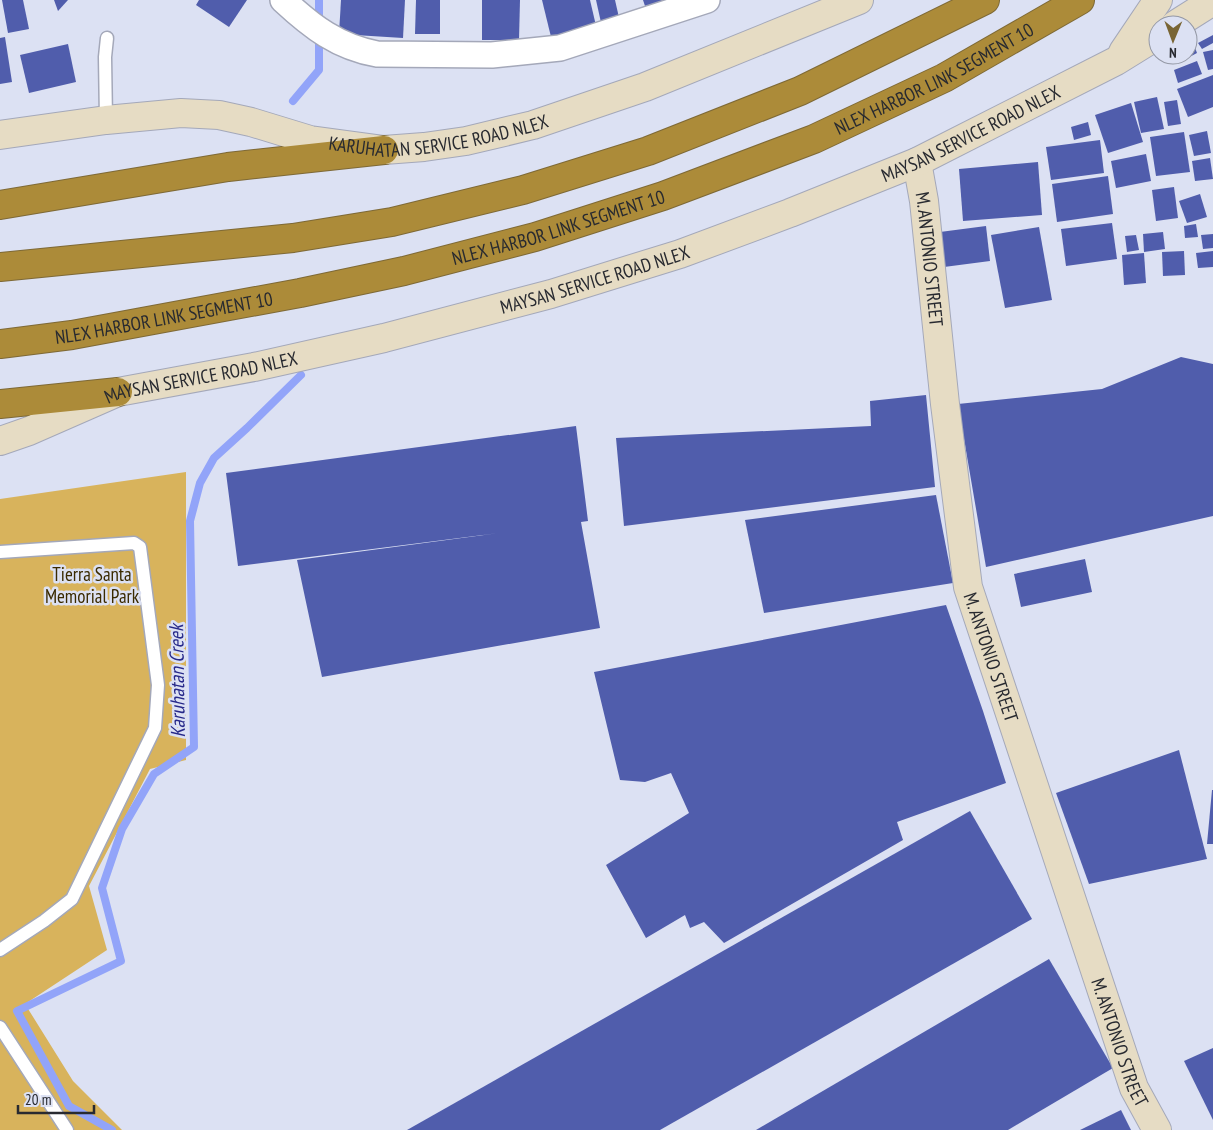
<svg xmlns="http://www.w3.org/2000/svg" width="1213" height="1130" viewBox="0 0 1213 1130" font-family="'PT Sans Narrow',sans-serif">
  <rect width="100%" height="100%" fill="#dce1f3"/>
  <polygon fill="#d8b35c" points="186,472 186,760 150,769 89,886 107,950 25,1004 73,1081 122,1130 0,1130 0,499"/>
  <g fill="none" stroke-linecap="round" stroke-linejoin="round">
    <g stroke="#92a4f9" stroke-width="8">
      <polyline points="319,0 319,23"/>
      <polyline points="293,101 319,70 319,34"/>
      <polyline points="112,1130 69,1106 17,1011 121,961 102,888 122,829 154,774 194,747 190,521 200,483 214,458 247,428 301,375"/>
    </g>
  </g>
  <g fill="#505dac">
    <polygon points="2,0 23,0 29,29 8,33"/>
    <polygon points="54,0 68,0 58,11"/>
    <polygon points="199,0 247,0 229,27 196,5"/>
    <polygon points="341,0 405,0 403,38 339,34"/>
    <polygon points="416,0 440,0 440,34 415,34"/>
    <polygon points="482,0 520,0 519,40 482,40"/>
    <polygon points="542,0 590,0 597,30 552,41"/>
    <polygon points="596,0 615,0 620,22 602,27"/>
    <polygon points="643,0 665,0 665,1 645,6"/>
    <polygon points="1213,35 1213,43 1202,49 1198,43"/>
    <polygon points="5,37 12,82 0,84 0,38"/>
    <polygon points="68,44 76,82 29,93 20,55"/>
    <polygon points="1194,45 1197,53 1178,63 1174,55 1188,55 1188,48"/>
    <polygon points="1213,50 1213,69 1208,70 1203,52"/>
    <polygon points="1197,61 1202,74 1178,83 1174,70"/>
    <polygon points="1213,75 1213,107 1188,117 1177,89"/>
    <polygon points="1157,97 1164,129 1141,133 1134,102"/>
    <polygon points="1177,100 1181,124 1168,126 1164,102"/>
    <polygon points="1131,103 1143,142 1108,153 1095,115"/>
    <polygon points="1088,122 1091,135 1074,140 1071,127"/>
    <polygon points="1207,131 1211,153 1194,156 1189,135"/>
    <polygon points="1184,132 1190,172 1156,176 1150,137"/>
    <polygon points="1100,140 1104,173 1051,180 1046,147"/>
    <polygon points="1146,154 1151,181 1116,188 1111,161"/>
    <polygon points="1210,158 1213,179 1195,181 1192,161"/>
    <polygon points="1038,162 1042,215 963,221 959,169"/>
    <polygon points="1108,176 1113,214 1057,222 1052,184"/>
    <polygon points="1174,187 1178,218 1156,221 1152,190"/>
    <polygon points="1200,194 1207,217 1187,223 1179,201"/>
    <polygon points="1112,223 1117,259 1066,266 1061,229"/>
    <polygon points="1196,224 1198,237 1185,238 1184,226"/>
    <polygon points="986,226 990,261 944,267 940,232"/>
    <polygon points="1039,227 1052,300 1005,308 991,235"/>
    <polygon points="1163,232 1165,249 1144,252 1143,234"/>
    <polygon points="1213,234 1213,248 1203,249 1201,235"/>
    <polygon points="1136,235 1139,250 1127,252 1125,236"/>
    <polygon points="1184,251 1185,275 1163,276 1162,252"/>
    <polygon points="1213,251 1213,267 1198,268 1196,253"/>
    <polygon points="1144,253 1146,283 1124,285 1122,255"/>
    <polygon points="1181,357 1213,364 1213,516 986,567 958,404 1102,389"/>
    <polygon points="926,395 935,487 624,526 616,438 871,426 870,401"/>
    <polygon points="576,426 588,521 581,522 600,628 322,677 297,560 499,533 238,566 226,473"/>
    <polygon points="936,495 953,583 764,613 745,520"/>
    <polygon points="1085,559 1092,592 1021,607 1014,574"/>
    <polygon points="946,605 983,711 1006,783 897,822 903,840 724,943 704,922 690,928 685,915 646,938 606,865 689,813 671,773 645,782 620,780 594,672"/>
    <polygon points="1179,750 1207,859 1089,884 1056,793"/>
    <polygon points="1212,790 1213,790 1213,844 1207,844"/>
    <polygon points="970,811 1032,919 660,1130 407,1130"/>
    <polygon points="1049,959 1113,1068 1008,1130 756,1130"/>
    <polygon points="1213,1048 1213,1120 1184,1061"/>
    <polygon points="1121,1110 1131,1130 1080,1130"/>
  </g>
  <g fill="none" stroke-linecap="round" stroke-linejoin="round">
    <g stroke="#a4a8b9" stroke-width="15">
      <g id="lane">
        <polyline points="106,120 105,57 107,38"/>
        <polyline points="0,552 134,543 140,547 158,685 155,728 72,899 44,921 0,950"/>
        <polyline points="0,1027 67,1130"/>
      </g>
    </g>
    <g stroke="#a4a8b9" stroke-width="28">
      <path id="street" d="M 283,0 C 312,27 338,47 377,54 L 492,55 L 560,48 L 707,0"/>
    </g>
    <g stroke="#a4a8b9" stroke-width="30">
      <g id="secondary">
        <polyline points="1175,25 1213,1"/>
        <polyline points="1123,52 1158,0"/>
        <path id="s1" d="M 0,135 L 106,120 L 181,113 L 219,115 L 251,122 L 310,140 L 384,150 L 424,147 L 466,141 L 533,125 L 645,87 L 859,0"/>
        <path id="s2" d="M 917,162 L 924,201 L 945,404 L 968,587 L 1134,1088 L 1157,1130"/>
        <path id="s3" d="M 0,441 L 29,431 L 118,392 L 254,367 L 384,338 L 551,294 L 680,254 L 790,213 L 917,162 L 1116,61 L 1158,35"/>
      </g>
    </g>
    <g stroke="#7e6936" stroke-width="30">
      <g id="highway">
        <polyline points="0,205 228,167 384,150"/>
        <polyline points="0,267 293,238 392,222 523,190 648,151 800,91 985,0"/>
        <path id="s4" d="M 0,344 L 72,335 L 300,293 L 404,271 L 535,237 L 663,196 L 814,139 L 944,78 L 1080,0"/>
        <polyline points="0,404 118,392"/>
      </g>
    </g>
    <use href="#lane" stroke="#fff" stroke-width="12"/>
    <use href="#street" stroke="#fff" stroke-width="25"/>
    <use href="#secondary" stroke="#e6dcc4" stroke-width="28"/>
    <use href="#highway" stroke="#ac8b39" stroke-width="28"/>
  </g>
  <g text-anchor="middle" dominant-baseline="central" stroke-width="5" stroke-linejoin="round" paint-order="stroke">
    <g font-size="19" fill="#282a30" stroke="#dce1f3">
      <text stroke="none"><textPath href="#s4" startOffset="976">NLEX HARBOR LINK SEGMENT 10</textPath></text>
      <text stroke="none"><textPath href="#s1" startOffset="445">KARUHATAN SERVICE ROAD NLEX</textPath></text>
      <text stroke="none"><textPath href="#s3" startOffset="1022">MAYSAN SERVICE ROAD NLEX</textPath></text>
      <text stroke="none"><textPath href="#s4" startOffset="571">NLEX HARBOR LINK SEGMENT 10</textPath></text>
      <text stroke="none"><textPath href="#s2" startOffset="98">M. ANTONIO STREET</textPath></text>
      <text stroke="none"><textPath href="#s3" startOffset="618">MAYSAN SERVICE ROAD NLEX</textPath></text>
      <text stroke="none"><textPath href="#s4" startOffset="166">NLEX HARBOR LINK SEGMENT 10</textPath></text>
      <text stroke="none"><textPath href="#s3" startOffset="212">MAYSAN SERVICE ROAD NLEX</textPath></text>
      <text stroke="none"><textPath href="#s2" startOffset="502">M. ANTONIO STREET</textPath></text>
      <text stroke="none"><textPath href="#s2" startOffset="908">M. ANTONIO STREET</textPath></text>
    </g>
    <g font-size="19" fill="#3a2a00" stroke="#dce1f3">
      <text x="92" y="574">Tierra Santa<tspan x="92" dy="22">Memorial Park</tspan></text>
    </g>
    <g font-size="20" font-style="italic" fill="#272989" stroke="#dce1f3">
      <text transform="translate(177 681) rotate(-91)">Karuhatan Creek</text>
    </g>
  </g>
  <g transform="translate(1173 40) rotate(181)"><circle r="24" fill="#dce1f3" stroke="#9498a5"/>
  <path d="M0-4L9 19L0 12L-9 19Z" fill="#796534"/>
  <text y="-8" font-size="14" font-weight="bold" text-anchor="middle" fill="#282a30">N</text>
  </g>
  <path d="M18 1105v8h76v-8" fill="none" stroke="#282a30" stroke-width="2.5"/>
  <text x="25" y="1105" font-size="15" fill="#282a30" stroke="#dce1f3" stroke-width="4" paint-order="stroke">20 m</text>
</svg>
